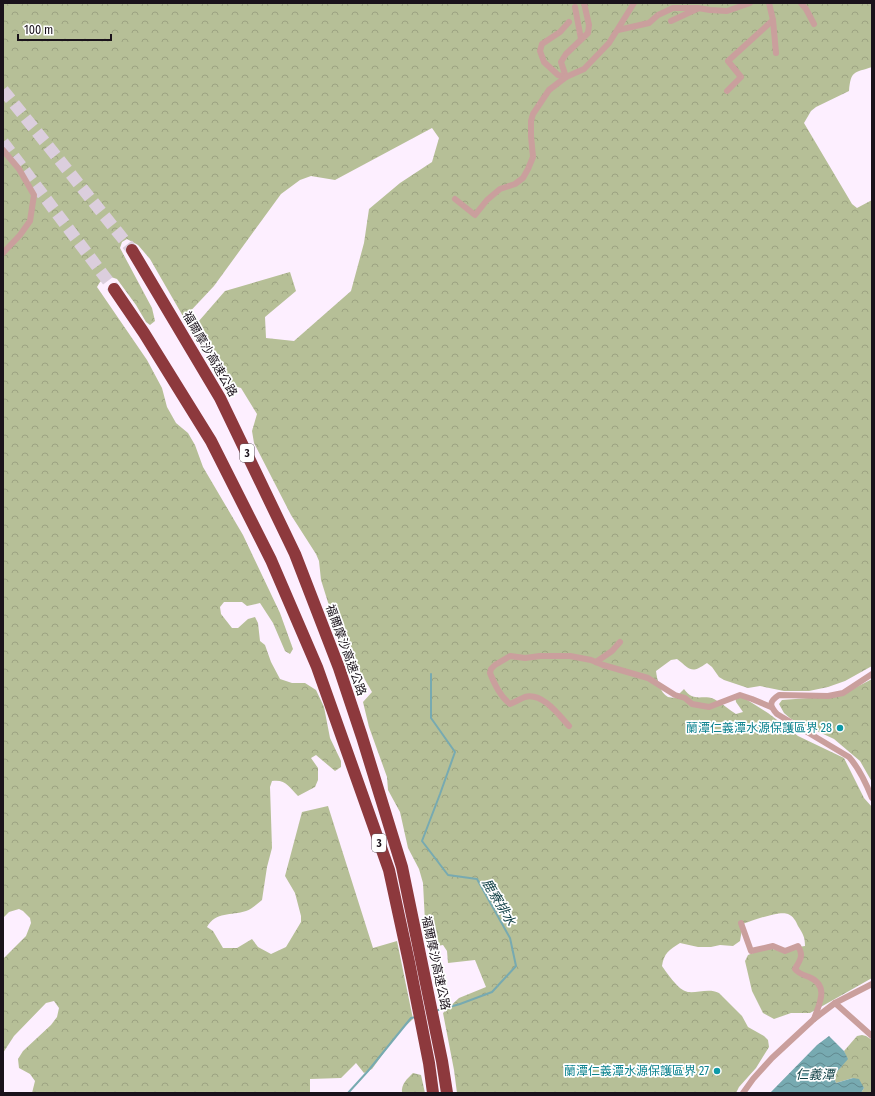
<svg xmlns="http://www.w3.org/2000/svg" width="875" height="1096" viewBox="0 0 875 1096" font-family="'Fira Sans Condensed','Noto Sans TC',sans-serif">
  <defs>
    <pattern id="forest-crowns" width="20" height="18" patternUnits="userSpaceOnUse"><rect width="20" height="18" fill="#b6bf97"/><path d="M2 6a3 3 0 1 1 6 0M12 15a3 3 0 1 1 6 0" fill="none" stroke="#9ca382"/></pattern>
    <pattern id="water-waves" width="16" height="10" patternUnits="userSpaceOnUse"><rect width="16" height="10" fill="#77aab1"/><path d="M0 5q4-4 8 0t8 0" fill="none" stroke="#61898f"/></pattern>
  </defs>
  <rect width="100%" height="100%" fill="#fdefff"/>
  <g fill="url(#forest-crowns)">
    <path d="M 3,3 L 872,3 L 872,67 C 854,73 851,70 849,91 L 816,107 L 811,111 L 804,123 L 852,204 L 857,208 L 872,200 L 872,666 L 845,681 L 828,687 L 809,691 L 784,691 L 760,686 L 748,688 L 724,680 L 719,677 L 712,667 L 707,663 C 691,674 691,670 677,659 L 671,660 L 656,671 C 657,679 660,693 668,697 C 668,697 674,698 675,698 L 684,689 C 694,703 702,694 714,699 C 722,703 729,710 736,714 L 743,712 L 736,702 L 735,696 L 741,696 L 768,713 L 798,736 L 844,758 L 864,798 L 872,807 L 872,978 L 810,1013 L 791,1013 L 774,1019 L 763,1013 L 752,991 L 745,961 L 748,955 L 766,948 L 778,950 L 805,946 C 805,937 803,934 798,926 C 796,921 793,916 788,914 C 780,910 751,921 743,924 L 740,941 L 733,946 L 720,945 L 711,947 L 698,947 L 680,943 C 669,950 664,953 662,966 C 667,973 677,988 685,991 C 693,995 708,987 719,993 L 742,1016 L 748,1027 L 764,1036 L 768,1040 L 769,1047 L 756,1068 L 739,1087 L 736,1093 L 457,1093 L 454,1070 L 443,1013 L 459,998 L 486,987 L 475,960 L 448,963 L 447,951 L 443,945 L 431,947 L 425,922 L 423,883 L 419,869 L 408,848 L 400,812 L 388,790 L 387,777 L 369,727 L 363,702 L 372,692 L 353,659 L 344,650 L 341,644 L 321,580 L 319,561 L 316,554 L 291,515 L 254,443 L 252,431 L 257,414 L 241,388 L 230,385 L 192,329 L 225,291 L 290,272 L 296,291 L 265,317 L 266,338 L 294,341 L 351,291 L 364,243 L 369,209 L 400,183 L 432,162 L 439,138 L 432,128 L 335,180 L 311,176 L 300,180 L 281,194 L 214,286 L 184,318 L 150,259 L 138,245 L 127,239 L 122,242 L 120,248 L 152,308 L 155,321 L 150,325 L 146,322 L 136,305 L 117,279 L 111,277 L 105,278 L 100,282 L 97,287 L 147,360 L 162,388 L 167,407 L 176,423 L 188,433 L 195,445 L 203,467 L 243,535 L 280,613 L 293,649 L 290,654 L 285,651 L 273,623 L 260,603 L 247,606 L 242,602 L 224,602 L 220,607 L 221,614 L 232,628 L 238,628 L 248,619 L 255,617 L 258,623 L 260,641 L 265,645 L 271,662 L 280,679 L 292,683 L 305,683 L 316,690 L 324,707 L 330,738 L 341,761 L 341,767 L 335,771 L 316,755 L 311,758 L 318,768 L 318,780 L 315,787 L 298,796 C 289,787 286,779 272,781 L 270,787 L 272,848 L 267,867 L 262,900 C 257,904 252,909 246,911 C 231,916 216,911 207,927 L 213,931 L 223,948 L 237,948 L 252,939 L 258,947 L 271,954 L 286,947 L 301,922 L 301,916 L 295,893 L 285,876 L 302,812 L 328,806 L 373,948 L 397,941 L 413,1019 L 399,1032 L 372,1069 L 364,1073 L 356,1063 L 341,1078 L 310,1079 L 310,1093 L 32,1093 L 35,1081 L 30,1074 L 19,1068 L 18,1059 L 23,1051 L 51,1025 L 57,1017 L 59,1008 L 54,1001 L 46,1003 L 14,1036 L 3,1053 L 3,959 L 26,936 L 31,923 L 30,918 L 23,911 L 19,909 L 9,912 L 3,918 Z"/>
    <polygon points="872,679 872,782 860,761 834,739 791,719 784,713 779,704 782,700 822,697 851,690"/>
    <polygon points="862,1035 866,1036 872,1040 872,1093 861,1093 864,1088 853,1078 836,1083 834,1078 836,1073 847,1059 844,1051 857,1036"/>
    <path d="M 413,1073 L 421,1075 L 425,1093 L 402,1093 C 401,1084 407,1079 413,1073 Z"/>
  </g>
  <polygon fill="url(#water-waves)" points="829,1036 844,1051 848,1059 836,1073 834,1078 836,1083 853,1078 859,1079 864,1088 861,1093 770,1093 817,1045"/>
  <g fill="none" stroke-linecap="round" stroke-linejoin="round">
    <g stroke="#77aab1" stroke-width="2">
      <polyline points="431,674 431,718 455,752 440,794 422,841 448,875 477,879 510,938 516,966 492,992 460,1004 435,1011"/>
      <polyline points="348,1093 368,1071 411,1018 416,1017"/>
    </g>
    <g stroke="#dbcedd" stroke-width="12" stroke-dasharray="12 6" stroke-linecap="butt">
      <polyline points="3,90 132,250"/>
      <polyline points="3,142 114,289"/>
    </g>
    <g stroke="#ca9f9d" stroke-width="6">
      <polyline points="801,3 806,9 814,24"/>
      <polyline points="575,7 581,39"/>
      <polyline points="773,20 776,53"/>
      <polyline points="671,21 697,9"/>
      <polyline points="618,30 649,23 658,15 673,8 698,8 710,10 727,11 750,3"/>
      <polyline points="566,77 561,62 566,54 588,33 589,25 584,3"/>
      <polyline points="566,77 558,75 544,62 540,51 542,44 560,32 569,22"/>
      <polyline points="727,91 741,77 728,61 773,20 769,3"/>
      <polyline points="3,150 19,169 34,195 30,221 20,235 3,253"/>
      <polyline points="455,199 475,215 487,200 500,189 515,184 523,178 528,169 533,157 531,136 531,121 533,114 549,90 566,77 584,69 609,43 634,3"/>
      <polyline points="596,662 612,651 620,642"/>
      <path d="M 872,674 L 843,693 L 828,696 L 779,695 C 768,702 770,706 777,714 L 849,757 C 859,768 866,783 872,798"/>
      <path d="M 569,726 C 559,715 542,692 525,697 C 520,699 515,702 510,704 C 500,696 495,685 490,673 L 491,669 L 495,665 L 510,656 L 525,658 L 540,656 L 570,656 L 591,660 L 603,665 L 648,678 L 675,695 L 685,698 L 692,704 L 709,707 L 740,695 L 752,699 L 771,707"/>
      <path d="M 741,923 L 751,951 L 773,946 L 785,951 L 798,946 C 804,956 800,960 795,969 C 799,974 804,975 809,977 C 830,986 819,1004 814,1019"/>
      <polyline points="835,1003 872,1036"/>
      <polyline points="743,1093 753,1079 772,1058 814,1019 835,1003 872,984"/>
    </g>
    <g stroke="#8d393d" stroke-width="12">
      <polyline points="132,250 220,398 295,554 339,668 362,737 402,867 442,1061 447,1093"/>
      <polyline points="114,289 144,333 211,441 271,560 317,667 389,870 409,962 429,1063 433,1093"/>
    </g>
  </g>
  <g fill="#0f9aa8" stroke="#fff" stroke-width="1.5">
    <circle cx="840" cy="728" r="4"/>
    <circle cx="717" cy="1071" r="4"/>
  </g>
  <g text-anchor="middle" dominant-baseline="central" stroke-width="3.5" stroke-linejoin="round" paint-order="stroke">
    <g fill="#fff" stroke="#5f595f" stroke-width="1">
      <rect x="240" y="444" width="14" height="18" rx="3"/>
      <rect x="372" y="834" width="14" height="18" rx="3"/>
    </g>
    <g font-size="11" font-weight="bold" fill="#1a121b">
      <text x="247" y="453">3</text>
      <text x="379" y="843">3</text>
    </g>
    <g font-size="12" fill="#1a121b" stroke="#fff">
      <text transform="translate(210 354) rotate(60)">福爾摩沙高速公路</text>
      <text transform="translate(346 650) rotate(70)">福爾摩沙高速公路</text>
      <text transform="translate(436 963) rotate(78)">福爾摩沙高速公路</text>
    </g>
    <g font-size="12" fill="#0d838f" stroke="#fff" text-anchor="end">
      <text x="832" y="728">蘭潭仁義潭水源保護區界 28</text>
      <text x="709" y="1071">蘭潭仁義潭水源保護區界 27</text>
    </g>
    <g font-size="13" font-style="italic" fill="#124247" stroke="#fff">
      <text transform="translate(499 902) rotate(59)">鹿寮排水</text>
      <text x="815" y="1074">仁義潭</text>
    </g>
  </g>
  <rect width="875" height="1096" fill="none" stroke="#1a121b" stroke-width="8"/>
  <path d="M18 34v6h93v-6" fill="none" stroke="#1a121b" stroke-width="2"/>
  <text x="24" y="34" font-size="12" fill="#1a121b" stroke="#ffffff" stroke-width="3" paint-order="stroke">100 m</text>
</svg>
